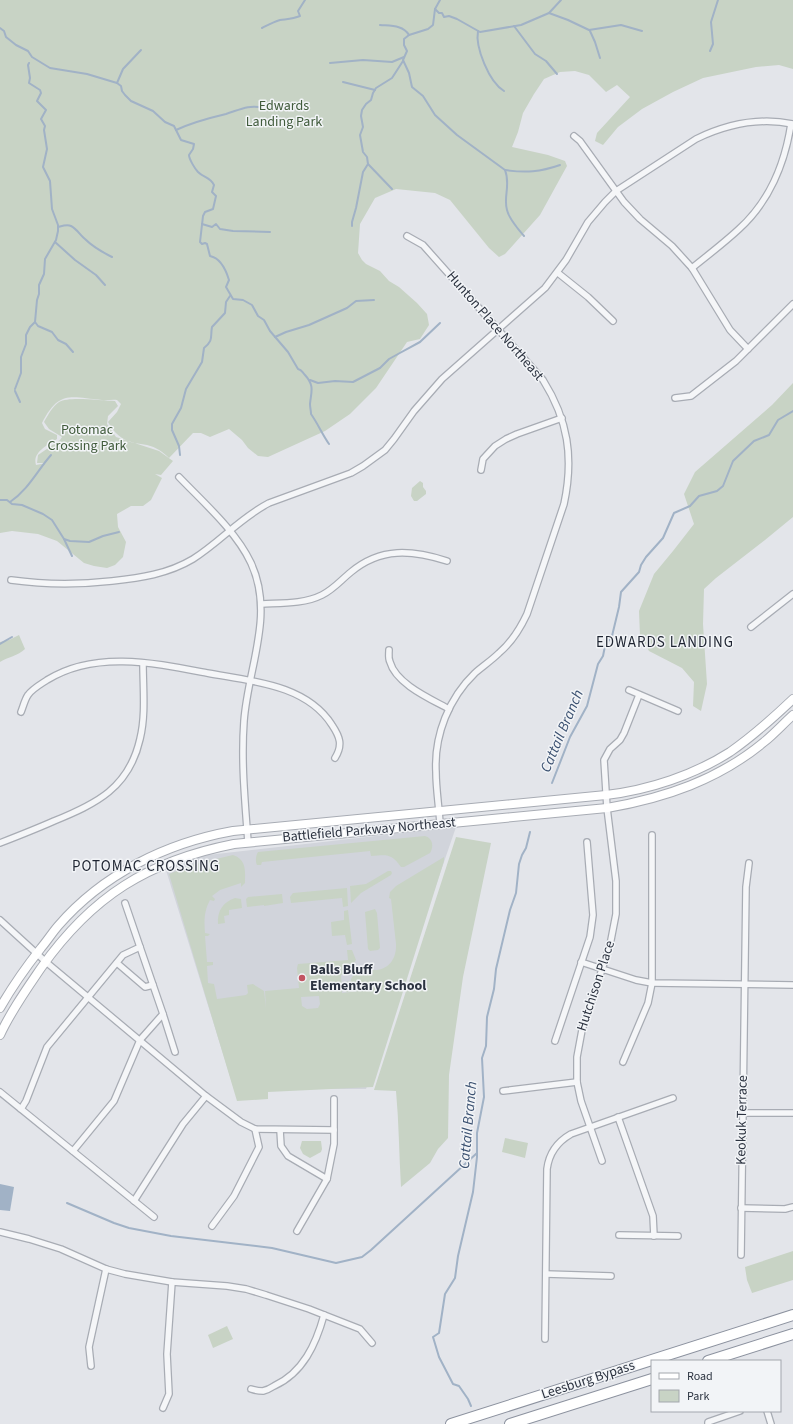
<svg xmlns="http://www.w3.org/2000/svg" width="793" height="1424" viewBox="0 0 793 1424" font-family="'Source Sans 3',sans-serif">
  <rect width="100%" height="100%" fill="#e3e5ea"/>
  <polygon fill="#d1d4db" points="456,827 366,1089 234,1089 165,867 199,856"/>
  <g fill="#c8d3c5" fill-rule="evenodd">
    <path d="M 0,0 L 793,0 L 793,69 L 779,65 L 756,67 L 703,78 L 673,92 L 642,109 L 618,127 L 603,145 L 595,141 L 597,133 L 630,97 L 617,85 L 606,92 L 589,75 L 575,71 L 560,72 L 544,79 L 534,94 L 523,113 L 518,132 L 512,147 L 548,155 L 565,161 L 567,166 L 540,215 L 505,254 L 499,257 L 489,248 L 450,200 L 435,193 L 396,189 L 375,198 L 360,224 L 358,253 L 362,260 L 366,264 L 380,271 L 389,281 L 399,287 L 417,303 L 427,314 L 429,325 L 420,339 L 407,342 L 376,388 L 350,414 L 325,431 L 268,457 L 258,456 L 248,448 L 242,440 L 229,429 L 210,437 L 201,433 L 193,433 L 169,458 C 163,452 156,447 147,445 C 143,444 139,444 134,443 C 122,440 114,433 108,422 L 117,412 L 121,404 L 117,400 C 112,399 107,401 102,400 C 70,397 59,390 42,423 L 45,429 L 57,435 L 57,439 C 48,445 32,452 36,465 L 46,463 L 37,463 L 38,455 L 60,440 L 62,437 L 49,429 L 44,422 C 48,415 52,407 59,402 C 70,396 101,401 115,401 L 118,406 L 108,416 L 107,424 L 116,437 L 159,451 L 173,461 L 161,475 L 155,474 L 162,478 L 151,500 L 143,506 L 131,506 L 117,514 L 118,527 L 126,542 L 123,557 L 115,565 L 107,568 L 94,566 L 84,563 L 57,541 L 38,534 L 12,531 L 0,533 Z"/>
    <polygon points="793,383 793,517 765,540 716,578 704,589 703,624 707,684 701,711 693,706 694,682 682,668 649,651 640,636 639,611 654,574 673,551 694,524 684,494 695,472 772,405"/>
    <polygon points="420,481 423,483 423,487 426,491 426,494 417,501 414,501 411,496 412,488"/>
    <path d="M 19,635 L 25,649 C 18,656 8,657 0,662 L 0,642 L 9,640 Z"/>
    <path d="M 425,836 C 433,838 434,847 430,853 L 404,867 L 401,867 C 391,853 387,855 371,856 L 370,851 L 262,862 L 261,865 L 257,865 C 255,861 256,855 258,852 Z"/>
    <path d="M 456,837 L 491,843 L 463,977 L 449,1075 L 448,1138 L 438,1149 L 430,1163 L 401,1187 C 399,1155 399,1123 396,1091 L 374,1090 Z"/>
    <path d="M 233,855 C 247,860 245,871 245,883 L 241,887 L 241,883 L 220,890 L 212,896 L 215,899 L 214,901 L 210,900 C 204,911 204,921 205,933 L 210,934 L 208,936 L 205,936 L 207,962 L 213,962 L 213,965 L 207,966 L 208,983 L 214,984 L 217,999 L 246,995 L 248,993 L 247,985 L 253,984 L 264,991 L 266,1008 L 265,991 L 299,988 L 297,968 L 298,964 L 348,960 L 347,950 L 352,950 L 356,960 L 348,974 L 341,975 L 342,993 L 367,990 L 346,992 L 345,982 L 351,981 L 351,979 L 359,966 C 378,976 397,967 396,944 L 391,899 L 389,898 L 390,892 L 396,886 L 444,857 L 444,861 L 373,1087 L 268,1092 L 268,1099 L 237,1101 L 169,874 L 195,864 ZM 319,996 L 320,1004 L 318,1008 L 307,1009 L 302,1006 L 301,997 Z"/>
    <polygon points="388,871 391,871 392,873 391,875 361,893 351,903 350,886 366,884"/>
    <polygon points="347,888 348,906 343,907 342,898 291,903 290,897 293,893"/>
    <polygon points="282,894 283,903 264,906 264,905 247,907 246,899 248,897"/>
    <path d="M 235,898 L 241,899 L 242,908 L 229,910 L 229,915 L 224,916 L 225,923 L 218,924 C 217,911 223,902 235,898 Z"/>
    <polygon points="375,909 377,913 380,948 378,950 370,951 368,949 365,912"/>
    <polygon points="348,910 352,944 347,945 345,935 332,936 331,922 344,920 344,911"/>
    <polygon points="505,1138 528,1143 525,1158 502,1152"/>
    <polygon points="302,1141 321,1141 322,1149 321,1152 310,1158 303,1154 300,1148"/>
    <polygon points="793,1251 793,1280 752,1293 747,1280 745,1267"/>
    <polygon points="227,1326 233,1339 213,1348 208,1335"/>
  </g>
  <polygon fill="#a1b2c6" points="0,1184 14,1187 10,1211 0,1210"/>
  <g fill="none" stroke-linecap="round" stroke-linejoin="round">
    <g stroke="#a1b2c6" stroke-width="2">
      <path d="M 440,0 L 435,9 L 433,25 L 428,29 L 409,35 L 404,39 L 404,45 L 407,51 L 403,60 L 409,73 L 412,87 L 423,96 L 435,115 L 457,135 L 505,170 C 511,185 503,197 507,210 C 509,219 518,229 524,236"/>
      <polyline points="435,9 439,13 442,13 444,17 449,16 457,19 480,32 521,25 549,13 568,20 589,30 621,25 642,31"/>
      <polyline points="549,13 561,0"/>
      <path d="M 380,25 C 391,26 403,25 409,35"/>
      <polyline points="514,26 535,54 546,61 557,74"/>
      <path d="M 0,28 L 4,31 L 6,37 L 16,45 L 28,51 L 32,57 L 50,68 L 87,74 L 117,83 L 121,86 L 122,91 L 125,95 L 131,101 L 153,111 L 165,122 L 174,126 L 181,140 L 194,144 L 193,149 L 189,155 C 189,159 195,169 198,172 C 204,178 210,177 214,185 L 212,192 L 216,196 L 213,209 L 205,212 L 203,216 L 200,242 L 202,244 L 205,243 L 207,244 L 210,256 C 220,258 226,270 229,280 L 226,287 L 233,299 L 243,300 L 252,305 L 258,316 L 264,320 L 270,331 L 288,352 L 298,369 C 302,370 302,372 305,375 C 315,386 311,392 310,404 C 310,408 311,410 311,414 C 318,424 322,434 329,444"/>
      <path d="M 262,28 C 268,25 273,22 280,20 C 287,19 293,19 300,16 L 298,11 L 305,0"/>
      <path d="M 478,31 C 475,47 489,82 504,91"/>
      <polyline points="590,31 595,42 600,58"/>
      <polyline points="710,51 713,44 711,22 718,0"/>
      <polyline points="330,63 363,60 392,62 404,57"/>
      <polyline points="343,82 375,90"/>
      <polyline points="117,83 123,69 141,50"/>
      <path d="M 176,130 C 193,122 209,118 226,114 C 239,110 249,104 263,108"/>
      <polyline points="368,164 392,189"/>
      <path d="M 505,170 C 526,173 540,172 560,165"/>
      <polyline points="202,224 212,227 216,224 220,229 233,231 270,232"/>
      <polyline points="352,226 352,222 356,208 363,172 368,164 367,157 363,152 360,135 363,127 361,116 362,110 366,104 371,100 373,93 376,88 392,78 403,61"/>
      <path d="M 58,227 C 62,226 67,224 71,226 C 77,229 80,235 85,239 C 93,247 102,252 112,257"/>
      <polyline points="55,242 75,260 96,275 105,285"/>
      <polyline points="35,322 38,326 52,332 58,340 66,344 73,352"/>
      <polyline points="275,337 286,332 309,325 347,308 356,301 374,300"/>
      <polyline points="310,380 318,383 335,381 353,382 380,368 389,359 398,354 420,342 440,323"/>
      <polyline points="15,389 21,373 21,357 26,344 26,335 30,327 35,322 37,300 39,294 39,285 44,274 45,259 56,240 58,231 58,225 52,209 50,181 43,167 47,149 44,130 45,126 41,119 46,110 37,101 41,93 40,90 29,83 30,78 28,65 29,63"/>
      <polyline points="15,391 20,402"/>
      <path d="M 180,455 L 179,446 L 172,430 L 172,424 L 181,408 L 186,389 L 202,362 L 204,348 C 214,340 210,337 212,327 L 225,313 L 226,302 L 230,296"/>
      <polyline points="0,500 7,500 12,504 22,505 43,514 52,520 64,539 72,556"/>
      <path d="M 10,502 C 28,490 37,471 51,455"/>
      <polyline points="64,539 70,541 89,542 103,536 119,532"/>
      <polyline points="0,644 12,637"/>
      <polyline points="552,783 570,737 587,706 598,664 603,656 605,646 612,636 619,607 621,592 639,572 641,565 646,557 663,538 674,513 690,506 699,496 717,491 723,486 733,461 754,441 769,435 778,420 793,411"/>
      <polyline points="67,1203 114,1223 129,1228 171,1236 272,1248 336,1263 362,1257 371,1250 477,1153"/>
      <polyline points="471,1406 468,1399 459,1386 453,1384 439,1357 433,1337 439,1333 445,1294 455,1278 458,1256 473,1192 477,1157 477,1133 484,1097 482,1058 486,1046 487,1017 494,989 496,969 510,910 516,893 519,864 522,855 526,848 530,832"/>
    </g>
    <g stroke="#a8acb4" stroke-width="8">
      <g id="street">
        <polyline points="574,136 580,141 624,202 640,219 672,246 692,268 730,330 748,349"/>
        <path d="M 407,236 L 423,245 L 543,380 C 568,420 574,457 564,504 L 527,614 C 520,629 512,642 499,653 C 492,660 483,666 475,673 C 449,698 434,735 436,772 C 436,789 439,806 440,824"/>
        <path d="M 692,268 C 708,255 724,243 739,229 C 769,202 785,163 791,124"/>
        <polyline points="558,273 588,297 613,321"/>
        <polyline points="675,398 691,396 736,361 793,304"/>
        <polyline points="481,470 483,459 495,446 506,439 517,434 562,418"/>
        <path d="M 179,477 C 204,503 236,531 251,563 C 275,615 248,667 244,721 C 241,762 245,801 248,842"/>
        <path d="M 11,580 C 47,585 76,585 112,581 C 140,578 168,574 193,559 C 220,542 240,518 269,503 L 351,473 L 363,466 L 385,450 L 394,439 L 414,411 L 442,379 L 545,288 L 566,260 L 588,222 L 605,202 L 616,191 L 696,139 C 727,124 759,117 793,124"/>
        <path d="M 262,604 C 282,603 304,604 322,595 C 334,589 341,580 351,572 C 381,547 412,550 447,561"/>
        <polyline points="751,627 793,594"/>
        <path d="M 389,650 C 389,654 388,658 390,662 C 396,684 431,699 449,709"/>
        <polyline points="629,690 678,711"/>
        <path d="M 21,712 C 23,707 25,699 28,695 C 32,689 41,684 47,680 C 95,650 155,663 207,673 C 250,681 306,684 332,725 C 340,737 343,745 335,758"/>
        <path d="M 0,843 C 18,836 36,829 54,821 C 96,804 129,788 140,739 C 146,715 143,688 143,663"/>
        <polyline points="0,920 46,962 206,1096 241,1122 255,1129 334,1130"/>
        <polyline points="581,962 636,980 652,983 793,985"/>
        <polyline points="117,963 145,987 153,985"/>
        <polyline points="163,1014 175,1052"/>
        <polyline points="555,1041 590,937 593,915 587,842"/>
        <polyline points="623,1062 648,1003 652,983 652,835"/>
        <polyline points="503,1091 577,1082"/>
        <polyline points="0,1092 154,1217"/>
        <polyline points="21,1109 26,1101 47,1047 123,955 140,947 125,903"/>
        <polyline points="742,1113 793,1113"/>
        <polyline points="618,1117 653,1216 654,1236"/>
        <polyline points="280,1130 281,1146 288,1156 327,1179"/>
        <polyline points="73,1151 114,1101 140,1040 163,1014 140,947"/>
        <polyline points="602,1161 581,1101 577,1082 577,1057 582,1030 610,945 616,914 616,881 607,808 604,760 610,749 620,740 624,733 639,695"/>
        <polyline points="134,1201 183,1124 206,1096"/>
        <polyline points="741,1208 785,1209 793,1207"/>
        <polyline points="212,1226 234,1196 259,1147 255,1129"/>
        <polyline points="297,1231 327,1179 334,1144 334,1099"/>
        <polyline points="0,1232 29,1239 61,1249 106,1269 125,1274 172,1282 227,1286 246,1289 266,1295 309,1309 360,1329 372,1343"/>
        <polyline points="619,1235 678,1236"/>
        <polyline points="741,1255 746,887 749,863"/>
        <polyline points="546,1274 611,1276"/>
        <path d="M 545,1339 L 547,1169 C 549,1153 557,1142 571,1134 L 673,1098"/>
        <polyline points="91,1366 89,1347 106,1269"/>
        <path d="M 251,1389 C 254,1390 259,1391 263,1391 C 267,1390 271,1388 274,1386 C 303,1373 316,1344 324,1315"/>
        <polyline points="163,1408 169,1394 167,1354 172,1282"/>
        <polyline points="767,1411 771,1424"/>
        <polyline points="708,1424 708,1422 740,1411"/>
      </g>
    </g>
    <g stroke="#a8acb4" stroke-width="10">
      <g id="secondary">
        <path d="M 0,1008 C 12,987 26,967 41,948 C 47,941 52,933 58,926 C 103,874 166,843 233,831 L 606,795 C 649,790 694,775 730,752 C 753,736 773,718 793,699"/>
        <path d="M 0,1035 C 11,1011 26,990 41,968 C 92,896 148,861 234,844 L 607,808 C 665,798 718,780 764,742 C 774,734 783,724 793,715"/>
      </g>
    </g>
    <g stroke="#8c929f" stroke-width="12">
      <g id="highway">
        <polyline points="708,1361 793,1334"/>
        <polyline points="451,1424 793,1315"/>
        <polyline points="510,1424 652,1379"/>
      </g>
    </g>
    <use href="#street" stroke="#f5f6f8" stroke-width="5.5"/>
    <use href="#secondary" stroke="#fff" stroke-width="8"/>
    <use href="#highway" stroke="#fff" stroke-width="10"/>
  </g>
  <circle fill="#c25561" stroke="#f2f4f7" stroke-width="1.5" cx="302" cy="978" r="4"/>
  <g text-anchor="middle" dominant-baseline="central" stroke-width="3" stroke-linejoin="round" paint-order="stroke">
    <g font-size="14" fill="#405b3b" stroke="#f2f4f7">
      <text x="284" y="106">Edwards<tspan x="284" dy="16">Landing Park</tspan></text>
      <text x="87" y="430">Potomac<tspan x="87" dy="16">Crossing Park</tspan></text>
    </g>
    <g font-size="14" fill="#2c3340" stroke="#f2f4f7">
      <text transform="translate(495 326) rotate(49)">Hunton Place Northeast</text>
      <text transform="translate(369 830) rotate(-5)">Battlefield Parkway Northeast</text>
      <text transform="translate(596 986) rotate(-72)">Hutchison Place</text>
      <text transform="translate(742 1120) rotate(-89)">Keokuk Terrace</text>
      <text transform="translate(588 1380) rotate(-18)">Leesburg Bypass</text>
    </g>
    <g font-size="14" font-weight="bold" fill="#2c3340" stroke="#f2f4f7" text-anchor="start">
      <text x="310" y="970">Balls Bluff<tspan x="310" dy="16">Elementary School</tspan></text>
    </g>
    <g font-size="15" letter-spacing="1" fill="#1e2431" stroke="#f2f4f7">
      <text x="665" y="642">EDWARDS LANDING</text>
      <text x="146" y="866">POTOMAC CROSSING</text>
    </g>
    <g font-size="15" font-style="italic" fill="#3a5070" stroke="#f2f4f7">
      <text transform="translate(562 731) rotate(-67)">Cattail Branch</text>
      <text transform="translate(468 1125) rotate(-85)">Cattail Branch</text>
    </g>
  </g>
  <rect x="651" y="1360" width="130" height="52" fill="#f2f4f7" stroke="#a3a7ae"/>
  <rect x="659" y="1373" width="20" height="6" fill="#ffffff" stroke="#a3a7ae"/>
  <text x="687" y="1380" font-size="12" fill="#2c3340">Road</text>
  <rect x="659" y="1390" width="20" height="12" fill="#c8d3c5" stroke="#a3a7ae"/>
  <text x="687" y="1400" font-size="12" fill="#2c3340">Park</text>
</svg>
